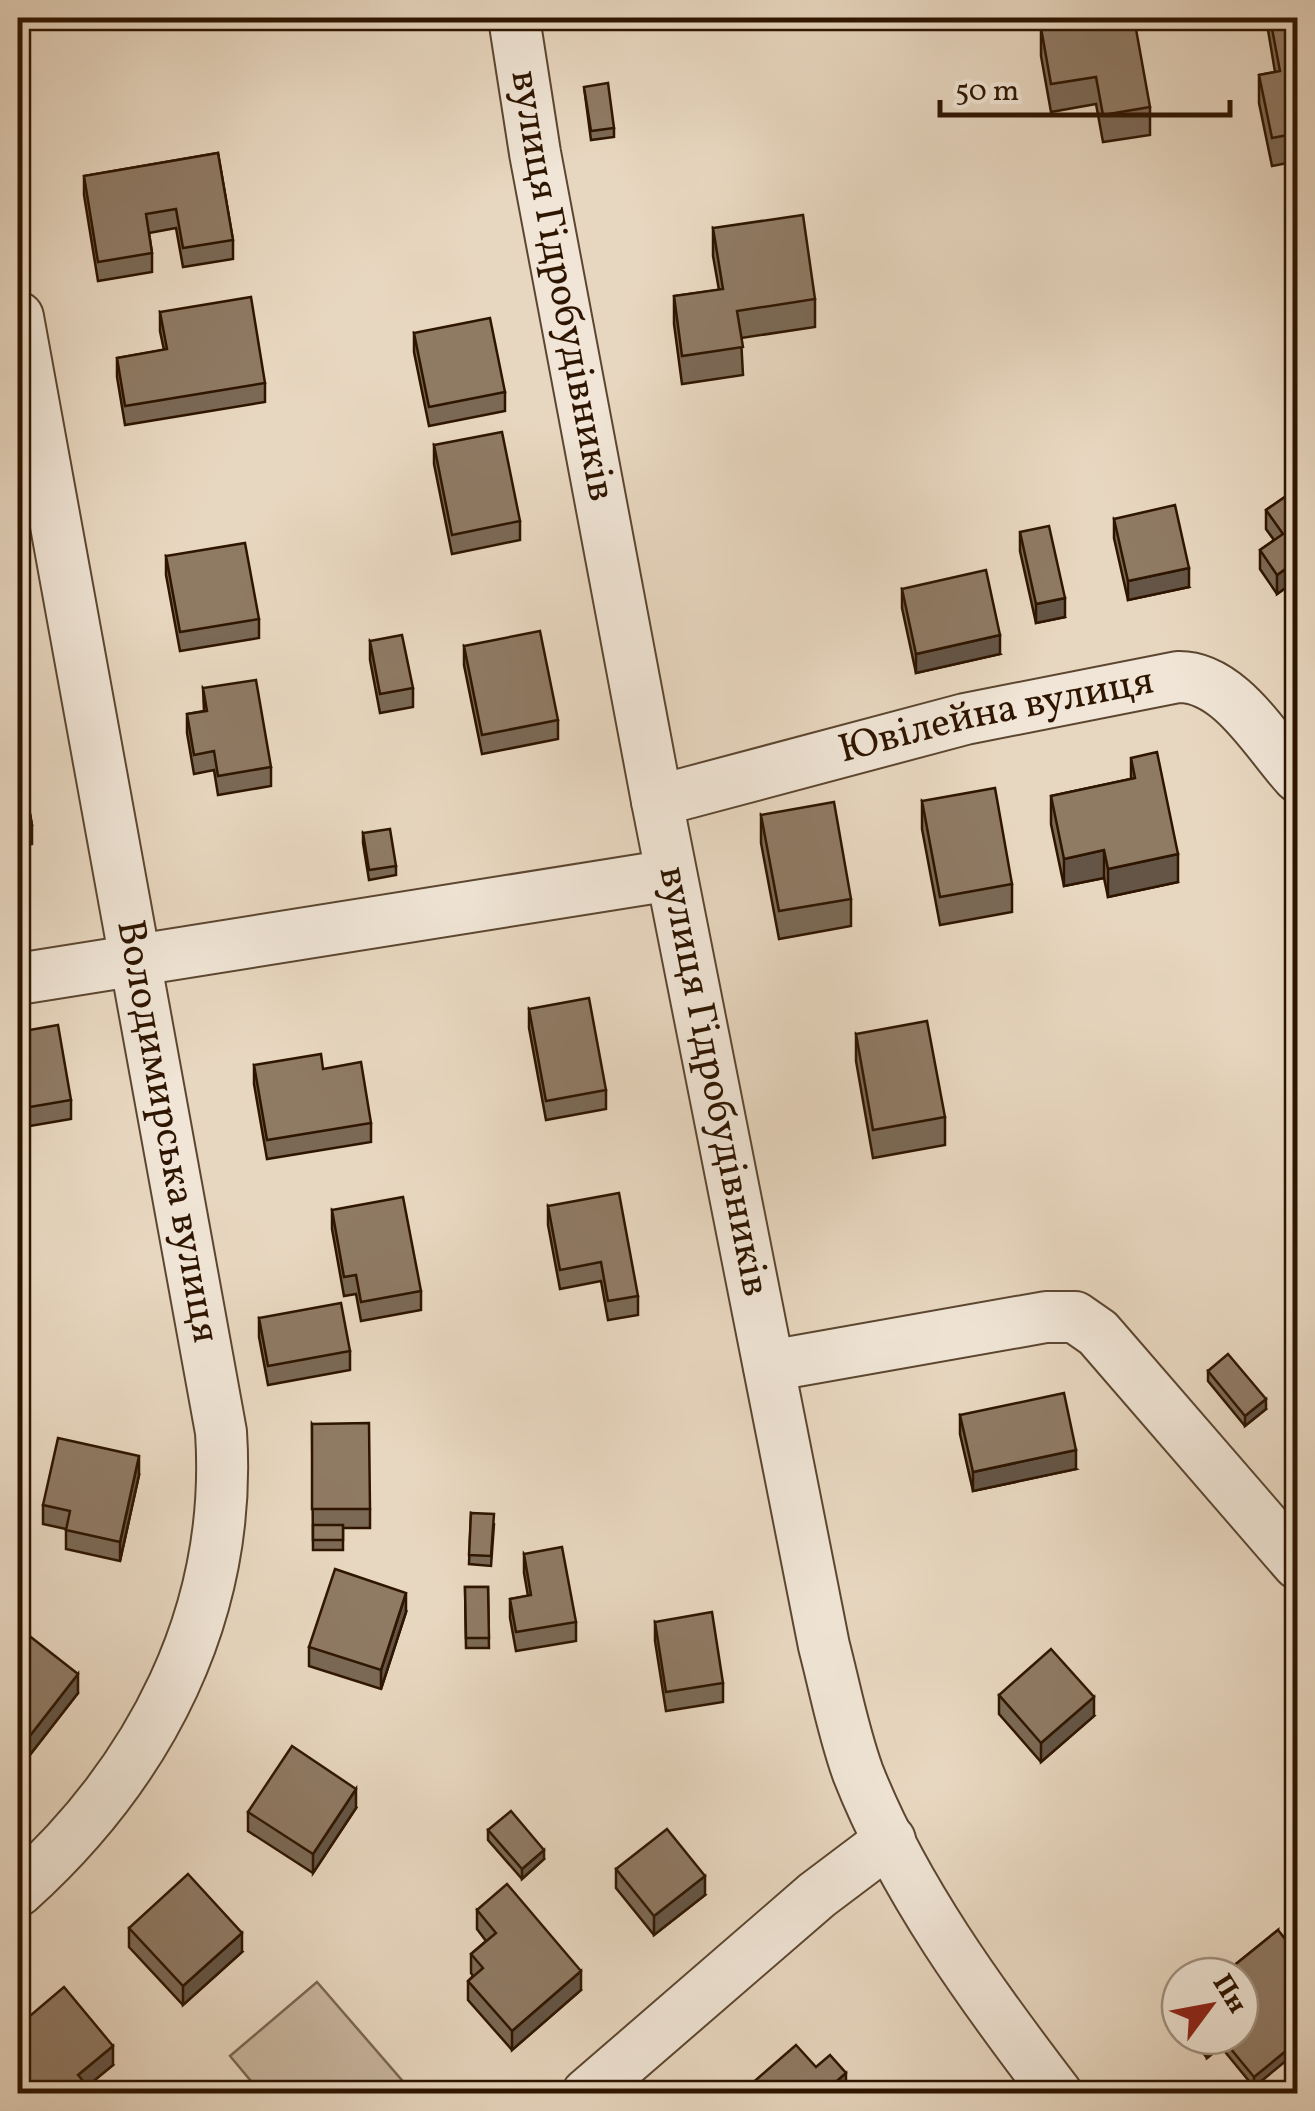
<svg xmlns="http://www.w3.org/2000/svg" width="1315" height="2111" viewBox="0 0 1315 2111" font-family="Vollkorn,serif">
  <rect width="100%" height="100%" fill="#e8d7c0"/>
  <filter id="stains"><feTurbulence type="fractalNoise" baseFrequency=".002" numOctaves="4"/><feColorMatrix values="0 0 0 0 .2 0 0 0 0 .09 0 0 0 0 .02 0 0 0 .5 -.17"/></filter>
  <radialGradient id="worn" r=".72"><stop offset=".6" stop-color="#630" stop-opacity="0"/><stop offset="1" stop-color="#630" stop-opacity=".3"/></radialGradient>
  <polygon fill="#c8b69f" stroke="#7b6650" stroke-width="2.5" points="317,1982 413,2093 261,2093 230,2056"/>
  <g fill="none" stroke-linecap="round" stroke-linejoin="round">
    <g stroke="#5c4630" stroke-width="54">
      <g id="minor">
        <path id="s1" d="M 514,18 L 535,153 L 657,801 L 824,1646 C 835,1688 843,1732 858,1773 C 903,1888 982,1996 1057,2094"/>
        <path id="s2" d="M 18,317 L 221,1432 C 233,1614 150,1772 18,1891"/>
        <path id="s3" d="M 657,801 L 965,719 L 1178,677 C 1230,676 1266,742 1298,777"/>
        <polyline points="18,979 671,875"/>
        <polyline points="769,1366 1046,1317 1075,1317 1098,1333 1298,1564"/>
        <polyline points="587,2094 817,1895 890,1840"/>
      </g>
    </g>
    <use href="#minor" stroke="#f0e5d6" stroke-width="50"/>
  </g>
  <g fill="#7b6956" stroke="#2e1500" stroke-width="2.5">
    <polygon points="1266,18 1298,18 1298,161 1272,166 1259,103 1259,75 1275,72"/>
    <polygon points="1041,28 1150,107 1150,135 1103,142 1096,104 1051,112 1041,56"/>
    <polygon points="584,87 614,128 614,137 591,140"/>
    <polygon points="218,153 233,240 233,259 183,267 176,228 149,233 152,253 152,272 98,281 84,195 84,176"/>
    <polygon points="713,228 815,299 815,327 741,338 743,375 682,384 674,324 674,296 719,290 713,256"/>
    <polygon points="160,312 265,383 265,402 125,425 117,377 117,358 164,350 160,331"/>
    <polygon points="414,333 505,392 505,411 429,426 414,352"/>
    <polygon points="434,445 520,521 520,540 452,554 434,464"/>
    <polygon points="1298,488 1298,579 1277,594 1260,569 1260,550 1274,540 1266,529 1266,510"/>
    <polygon points="1114,519 1189,587 1128,600 1114,538"/>
    <polygon points="1020,532 1065,617 1036,623 1020,551"/>
    <polygon points="166,556 259,619 259,638 180,651 166,575"/>
    <polygon points="902,589 1000,654 916,673 902,608"/>
    <polygon points="370,641 413,688 413,707 380,713 370,660"/>
    <polygon points="464,646 558,720 558,739 482,754 464,665"/>
    <polygon points="203,688 271,767 271,786 218,795 214,770 194,774 187,733 187,714 204,711"/>
    <polygon points="18,747 32,825 32,844 18,847"/>
    <polygon points="1131,758 1178,882 1108,897 1104,878 1064,886 1051,824 1051,796 1131,779"/>
    <polygon points="922,801 1012,884 1012,912 940,925 922,829"/>
    <polygon points="761,815 851,899 851,926 779,939 761,843"/>
    <polygon points="363,833 396,866 396,875 369,880 363,843"/>
    <polygon points="529,1009 606,1090 606,1109 546,1120 529,1028"/>
    <polygon points="18,1032 71,1100 71,1119 18,1128"/>
    <polygon points="856,1034 945,1117 945,1145 873,1158 856,1061"/>
    <polygon points="254,1065 371,1123 371,1142 267,1159 254,1084"/>
    <polygon points="548,1206 638,1296 638,1315 608,1320 601,1281 560,1289 548,1225"/>
    <polygon points="332,1210 421,1291 421,1310 361,1321 356,1294 344,1296 332,1229"/>
    <polygon points="259,1318 350,1351 350,1370 268,1385 259,1337"/>
    <polygon points="1208,1371 1266,1409 1245,1426 1208,1381"/>
    <polygon points="960,1415 1076,1469 973,1491 960,1434"/>
    <polygon points="312,1424 370,1509 370,1528 343,1528 343,1550 313,1550"/>
    <polygon points="139,1475 120,1561 66,1549 66,1529 43,1524 43,1505"/>
    <polygon points="471,1513 494,1524 491,1566 469,1564"/>
    <polygon points="524,1554 576,1622 576,1641 516,1651 510,1618 510,1599 528,1596 524,1573"/>
    <polygon points="465,1587 488,1587 489,1648 466,1648"/>
    <polygon points="406,1612 381,1689 309,1666 309,1647"/>
    <polygon points="655,1622 723,1683 723,1702 666,1711 655,1641"/>
    <polygon points="18,1627 78,1693 29,1756 18,1747"/>
    <polygon points="999,1695 1094,1716 1041,1762 999,1714"/>
    <polygon points="356,1808 313,1873 248,1831 248,1812"/>
    <polygon points="488,1830 544,1859 522,1879 488,1840"/>
    <polygon points="616,1869 705,1895 654,1935 616,1888"/>
    <polygon points="477,1910 581,1990 512,2050 468,2000 468,1981 473,1976 471,1973 471,1954 486,1941 477,1929"/>
    <polygon points="129,1928 242,1952 183,2005 129,1947"/>
    <polygon points="1278,1930 1254,2087 1221,2047 1207,2058 1190,2036 1240,2036 1226,1972"/>
    <polygon points="1180,1994 1180,2024 1170,2012 1170,2002"/>
    <polygon points="18,2026 113,2065 87,2086 94,2094 19,2094"/>
  </g>
  <g fill="#645546" stroke="#2e1500" stroke-width="2.5">
    <polygon points="1298,560 1298,579 1277,594 1277,575"/>
    <polygon points="1189,568 1189,587 1128,600 1128,581"/>
    <polygon points="1065,598 1065,617 1036,623 1036,604"/>
    <polygon points="1000,635 1000,654 916,673 916,654"/>
    <polygon points="1104,850 1104,878 1064,886 1064,859"/>
    <polygon points="1178,854 1178,882 1108,897 1108,869"/>
    <polygon points="1266,1399 1266,1409 1245,1426 1245,1416"/>
    <polygon points="1076,1450 1076,1469 973,1491 973,1472"/>
    <polygon points="139,1456 139,1475 120,1561 120,1542"/>
    <polygon points="406,1593 406,1612 381,1689 381,1670"/>
    <polygon points="78,1674 78,1693 29,1756 29,1737"/>
    <polygon points="1094,1697 1094,1716 1041,1762 1041,1743"/>
    <polygon points="356,1789 356,1808 313,1873 313,1854"/>
    <polygon points="544,1850 544,1859 522,1879 522,1869"/>
    <polygon points="705,1876 705,1895 654,1935 654,1916"/>
    <polygon points="242,1933 242,1952 183,2005 183,1986"/>
    <polygon points="581,1971 581,1990 512,2050 512,2031"/>
    <polygon points="1221,2037 1221,2047 1207,2058 1207,2048"/>
    <polygon points="1298,2041 1298,2051 1254,2087 1254,2077"/>
    <polygon points="113,2046 113,2065 78,2094 78,2075"/>
    <polygon points="846,2073 846,2092 831,2094 831,2086"/>
  </g>
  <g fill="#8f7a64" stroke="#2e1500" stroke-width="2.5">
    <polygon points="1105,18 1134,18 1150,107 1103,115 1096,77 1051,84 1041,28"/>
    <polygon points="1270,18 1298,18 1298,133 1272,138 1259,75 1280,71"/>
    <polygon points="608,83 614,128 591,131 584,87"/>
    <polygon points="218,153 233,240 183,248 176,209 146,214 152,253 98,262 84,176"/>
    <polygon points="803,215 815,299 737,311 743,347 682,356 674,296 723,289 713,228"/>
    <polygon points="251,297 265,383 125,406 117,358 167,349 160,312"/>
    <polygon points="490,318 505,392 429,407 414,333"/>
    <polygon points="502,432 520,521 452,535 434,445"/>
    <polygon points="1298,488 1298,560 1277,575 1260,550 1283,534 1266,510"/>
    <polygon points="1175,505 1189,568 1128,581 1114,519"/>
    <polygon points="1049,526 1065,598 1036,604 1020,532"/>
    <polygon points="245,543 259,619 180,632 166,556"/>
    <polygon points="986,570 1000,635 916,654 902,589"/>
    <polygon points="540,631 558,720 482,735 464,646"/>
    <polygon points="402,635 413,688 380,694 370,641"/>
    <polygon points="256,680 271,767 218,776 214,751 194,755 187,714 207,711 203,688"/>
    <polygon points="18,747 32,825 18,828"/>
    <polygon points="1157,752 1178,854 1108,869 1104,850 1064,859 1051,796 1135,778 1131,758"/>
    <polygon points="995,788 1012,884 940,897 922,801"/>
    <polygon points="834,802 851,899 779,911 761,815"/>
    <polygon points="390,829 396,866 369,870 363,833"/>
    <polygon points="589,998 606,1090 546,1101 529,1009"/>
    <polygon points="927,1021 945,1117 873,1130 856,1034"/>
    <polygon points="58,1025 71,1100 18,1109 18,1032"/>
    <polygon points="321,1054 323,1069 361,1062 371,1123 267,1140 254,1065"/>
    <polygon points="619,1193 638,1296 608,1301 601,1262 560,1270 548,1206"/>
    <polygon points="403,1197 421,1291 361,1302 356,1275 344,1277 332,1210"/>
    <polygon points="341,1303 350,1351 268,1366 259,1318"/>
    <polygon points="1228,1354 1266,1399 1245,1416 1208,1371"/>
    <polygon points="1064,1393 1076,1450 973,1472 960,1415"/>
    <polygon points="369,1423 370,1509 312,1509 312,1424"/>
    <polygon points="58,1438 139,1456 120,1542 66,1530 70,1511 43,1505"/>
    <polygon points="471,1513 494,1514 491,1556 469,1555"/>
    <rect x="313" y="1525" width="30" height="15"/>
    <polygon points="562,1547 576,1622 516,1632 510,1599 531,1595 524,1554"/>
    <polygon points="335,1569 406,1593 381,1670 309,1647"/>
    <polygon points="465,1587 488,1587 489,1638 466,1638"/>
    <polygon points="712,1612 723,1683 666,1692 655,1622"/>
    <polygon points="18,1627 78,1674 29,1737 18,1728"/>
    <polygon points="1051,1649 1094,1697 1041,1743 999,1695"/>
    <polygon points="292,1746 356,1789 313,1854 248,1812"/>
    <polygon points="511,1811 544,1850 522,1869 488,1830"/>
    <polygon points="667,1829 705,1876 654,1916 616,1869"/>
    <polygon points="188,1874 242,1933 183,1986 129,1928"/>
    <polygon points="507,1884 581,1971 512,2031 468,1981 483,1968 471,1954 496,1933 477,1910"/>
    <polygon points="1278,1930 1298,1955 1298,2041 1254,2077 1221,2037 1207,2048 1198,2036 1240,2036 1240,1976 1202,1976 1218,1963 1226,1972"/>
    <polygon points="64,1987 113,2046 78,2075 94,2094 34,2094 18,2073 18,2026"/>
    <polygon points="1180,1994 1180,2014 1170,2002"/>
    <polygon points="796,2045 816,2067 830,2055 846,2073 831,2086 839,2094 755,2094 749,2086"/>
  </g>
  <g text-anchor="middle" dominant-baseline="central" stroke-width="9" stroke-linejoin="round" paint-order="stroke">
    <g font-size="40" fill="#2e1500" stroke="#f0e5d6">
      <text stroke="none"><textPath href="#s1" startOffset="272">вулиця Гідробудівників</textPath></text>
      <text stroke="none"><textPath href="#s3" startOffset="350">Ювілейна вулиця</textPath></text>
      <text stroke="none"><textPath href="#s1" startOffset="1082">вулиця Гідробудівників</textPath></text>
      <text stroke="none"><textPath href="#s2" startOffset="828">Володимирська вулиця</textPath></text>
    </g>
  </g>
  <rect width="1315" height="2111" fill="none" stroke="#e8d7c0" stroke-width="60"/>
  <rect x="20" y="20" width="1275" height="2071" fill="none" stroke="#2e1500" stroke-width="5"/>
  <rect x="30" y="30" width="1255" height="2051" fill="none" stroke="#2e1500" stroke-width="2.5"/>
  <g transform="translate(1210 2006) rotate(58)"><circle r="48" fill="#f0e5d6" stroke="#a29280" stroke-width="2.5"/>
  <path d="M0-8L18 38L0 25L-18 38Z" fill="#8f2418"/>
  <text y="-15" font-size="28" font-weight="bold" text-anchor="middle" fill="#2e1500">Пн</text>
  </g>
  <path d="M940 100v15h290v-15" fill="none" stroke="#2e1500" stroke-width="5"/>
  <text x="955" y="100" font-size="30" fill="#2e1500" stroke="#f0e5d6" stroke-width="8" paint-order="stroke">50 m</text>
  <rect width="100%" height="100%" filter="url(#stains)"/>
  <rect width="100%" height="100%" fill="url(#worn)"/>
</svg>
